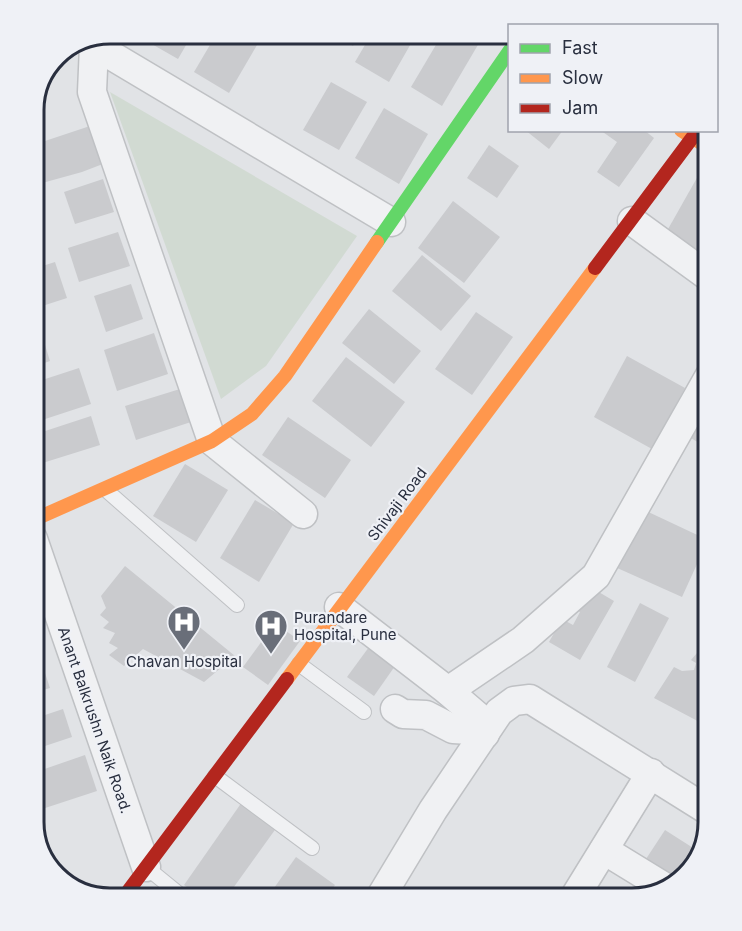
<svg xmlns="http://www.w3.org/2000/svg" width="742" height="931" viewBox="0 0 742 931" font-family="Inter,sans-serif">
  <rect width="100%" height="100%" fill="#e1e3e6"/>
  <polygon fill="#d1dad2" points="110,92 357,236 266,366 221,399"/>
  <g fill="#cacbce">
    <polygon points="155,33 193,33 178,59 150,43"/>
    <polygon points="217,33 264,33 229,93 194,72"/>
    <polygon points="330,33 361,33 353,46"/>
    <polygon points="372,33 417,33 389,82 355,62"/>
    <polygon points="443,33 473,33 482,38 442,106 411,87"/>
    <polygon points="331,82 367,102 339,150 303,130"/>
    <polygon points="384,108 428,134 399,184 355,158"/>
    <polygon points="96,124 108,162 82,172 35,185 33,179 33,145"/>
    <polygon points="525,130 563,130 549,149"/>
    <polygon points="600,130 644,130 654,138 619,187 597,172 617,142"/>
    <polygon points="489,145 519,166 497,198 467,178"/>
    <polygon points="698,176 709,182 709,264 663,238"/>
    <polygon points="103,179 114,212 75,224 64,192"/>
    <polygon points="453,201 500,237 464,283 418,248"/>
    <polygon points="33,211 44,244 33,247"/>
    <polygon points="118,232 130,266 79,282 68,248"/>
    <polygon points="422,255 471,296 441,331 392,291"/>
    <polygon points="55,262 67,298 33,309 33,269"/>
    <polygon points="131,284 143,319 106,332 94,296"/>
    <polygon points="369,309 421,351 394,384 342,343"/>
    <polygon points="476,312 513,337 472,395 435,369"/>
    <polygon points="41,332 50,361 33,367 33,335"/>
    <polygon points="154,333 168,374 117,391 104,350"/>
    <polygon points="627,356 685,388 652,449 594,417"/>
    <polygon points="346,357 405,402 371,447 312,401"/>
    <polygon points="79,368 91,404 33,423 33,383"/>
    <polygon points="180,389 191,422 136,440 125,406"/>
    <polygon points="709,396 709,449 686,435"/>
    <polygon points="91,416 100,445 33,466 33,435"/>
    <polygon points="288,417 351,460 325,498 262,455"/>
    <polygon points="185,464 228,490 196,542 153,516"/>
    <polygon points="255,500 294,523 259,582 220,558"/>
    <polygon points="642,509 708,540 682,597 615,567"/>
    <polygon points="125,566 235,656 204,682 143,649 124,666 109,655 118,648 109,643 115,633 103,628 109,622 100,615 106,608 101,596"/>
    <polygon points="597,591 614,601 580,660 549,642 562,619 573,625 580,612 570,606"/>
    <polygon points="640,603 669,618 635,682 607,667"/>
    <polygon points="33,608 42,634 33,637"/>
    <polygon points="275,623 300,641 268,685 243,667"/>
    <polygon points="709,645 709,727 654,698 674,667 682,671 694,670 696,663 691,660 697,653 704,656"/>
    <polygon points="369,647 395,666 374,696 347,677"/>
    <polygon points="40,658 50,688 33,693 33,660"/>
    <polygon points="63,709 72,737 33,750 33,719"/>
    <polygon points="85,755 97,791 36,811 33,802 33,773"/>
    <polygon points="242,802 277,827 226,898 202,898 184,885"/>
    <polygon points="665,830 701,853 699,860 680,880 646,859"/>
    <polygon points="296,857 335,885 326,898 267,898"/>
    <polygon points="626,887 642,895 633,898 620,898"/>
  </g>
  <g fill="none" stroke-linecap="round" stroke-linejoin="round">
    <g stroke="#bfc1c4" stroke-width="16">
      <g id="lane">
        <polyline points="106,490 237,605"/>
        <polyline points="299,664 364,712"/>
        <polyline points="215,776 312,848"/>
        <polyline points="146,867 184,898"/>
      </g>
    </g>
    <g stroke="#bfc1c4" stroke-width="31">
      <g id="street">
        <polyline points="87,41 391,222"/>
        <polyline points="94,46 92,92 212,441 303,514"/>
        <polyline points="632,221 709,277"/>
        <polyline points="33,539 146,867"/>
        <polyline points="339,607 448,691 489,726"/>
        <polyline points="448,691 523,640 596,576 709,377"/>
        <polyline points="395,709 403,714 426,715 453,729 470,730 485,734"/>
        <polyline points="604,850 666,888"/>
        <polyline points="380,898 433,810 499,712 514,701 530,699 709,811"/>
        <polyline points="574,898 651,773"/>
      </g>
    </g>
    <use href="#lane" stroke="#f0f1f3" stroke-width="14"/>
    <use href="#street" stroke="#f0f1f3" stroke-width="28"/>
    <polyline stroke="#63d668" stroke-width="14" points="377,242 510,50"/>
    <g stroke="#ff974d" stroke-width="14">
      <polyline points="681,130 709,148"/>
      <polyline points="33,520 212,441 252,414 285,376 377,242"/>
      <polyline points="287,679 595,268"/>
    </g>
    <g stroke="#b3261e" stroke-width="14">
      <polyline points="595,268 698,130"/>
      <polyline points="123,898 287,679"/>
    </g>
  </g>
  <defs>
    <g id="hospital-pin" transform="scale(1.725)"><path d="M0 17L-7.5 6A9.5 9.5 0 1 1 7.5 6Z" fill="#696e79" stroke="#eff1f6"/><path d="M-5-5h3v3.5h4V-5h3V5h-3V1.5h-4V5h-3Z" fill="#fff"/></g>
  </defs>
  <g fill-rule="evenodd">
    <use href="#hospital-pin" x="184" y="622"/>
    <use href="#hospital-pin" x="271" y="626"/>
  </g>
  <g text-anchor="middle" dominant-baseline="central" stroke-width="4.5" stroke-linejoin="round" paint-order="stroke">
    <g font-size="15" fill="#292f3f" stroke="#eff1f6">
      <text transform="translate(397 504) rotate(-53)">Shivaji Road</text>
      <text transform="translate(95 720) rotate(71)">Anant Balkrushn Naik Road.</text>
    </g>
    <g font-size="15" fill="#292f3f" stroke="#eff1f6" text-anchor="start">
      <text x="294" y="617">Purandare<tspan x="294" dy="17">Hospital, Pune</tspan></text>
      <text x="184" y="661" text-anchor="middle">Chavan Hospital</text>
    </g>
  </g>
  <path d="M0 0H742V931H0ZM110 44H632A66 66 0 0 1 698 110V822A66 66 0 0 1 632 888H110A66 66 0 0 1 44 822V110A66 66 0 0 1 110 44Z" fill="#eff1f6" fill-rule="evenodd"/>
  <path fill="none" stroke="#292f3f" stroke-width="3" d="M110 44H632A66 66 0 0 1 698 110V822A66 66 0 0 1 632 888H110A66 66 0 0 1 44 822V110A66 66 0 0 1 110 44Z"/>
  <rect x="508" y="24" width="210" height="108" fill="#eff1f6" stroke="#a0a3ad" stroke-width="1.5"/>
  <rect x="520" y="44" width="30" height="9" fill="#63d668" stroke="#a0a3ad" stroke-width="1.5"/>
  <text x="562" y="54" font-size="18" fill="#292f3f">Fast</text>
  <rect x="520" y="74" width="30" height="9" fill="#ff974d" stroke="#a0a3ad" stroke-width="1.5"/>
  <text x="562" y="84" font-size="18" fill="#292f3f">Slow</text>
  <rect x="520" y="104" width="30" height="9" fill="#b3261e" stroke="#a0a3ad" stroke-width="1.5"/>
  <text x="562" y="114" font-size="18" fill="#292f3f">Jam</text>
</svg>
